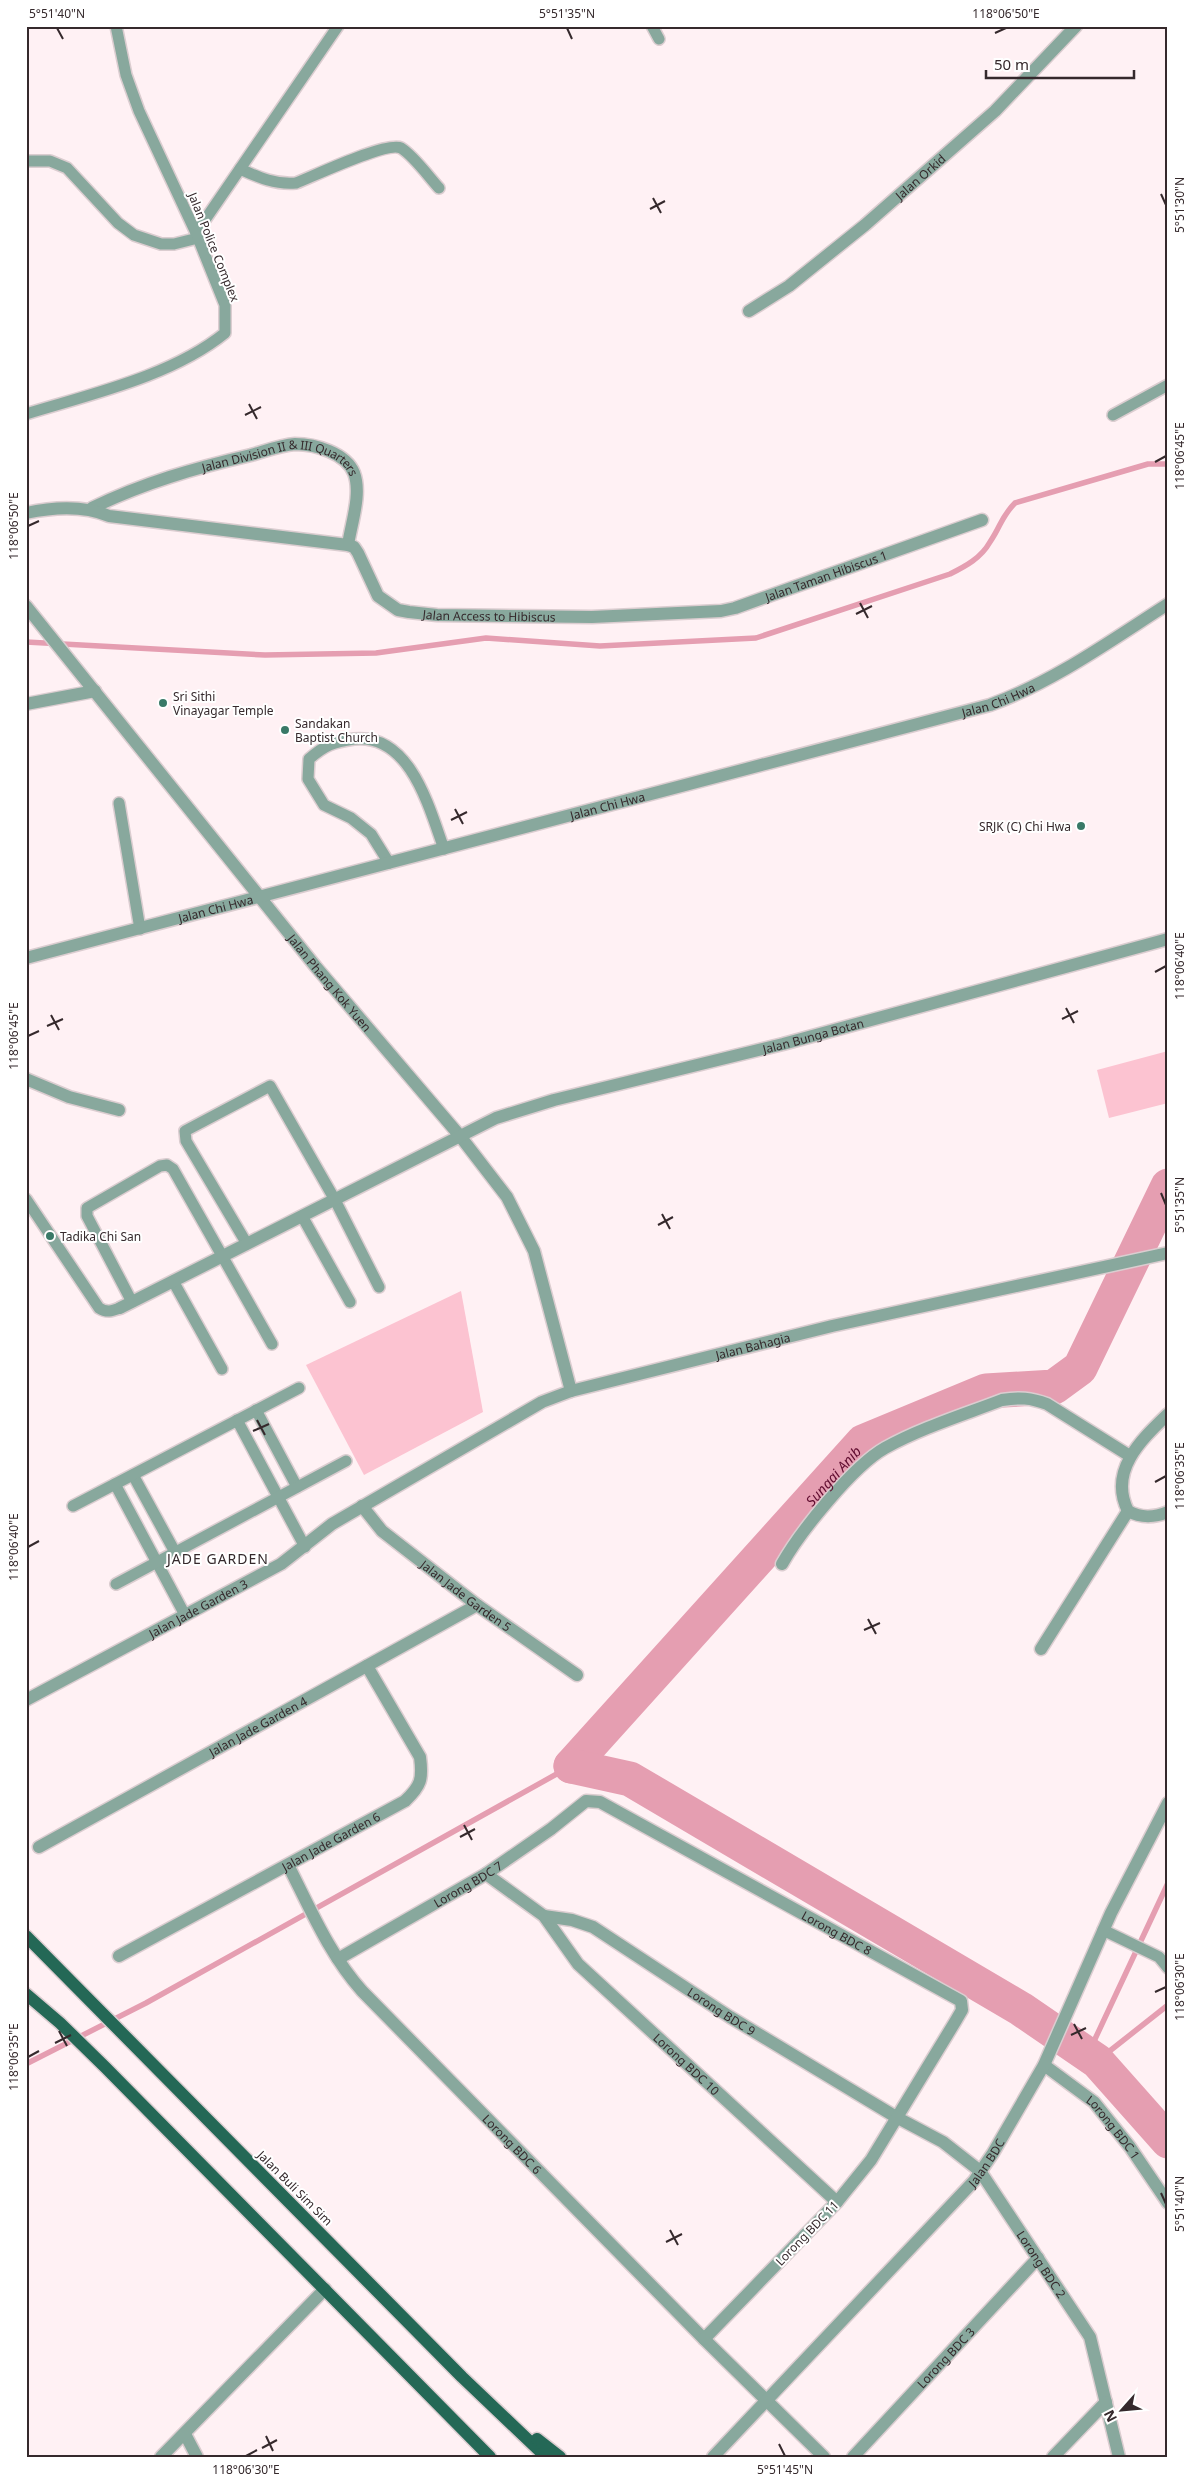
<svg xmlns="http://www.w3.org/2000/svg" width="1194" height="2483" viewBox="0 0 1194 2483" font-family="'Noto Sans',sans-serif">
  <rect width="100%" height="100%" fill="#fff1f4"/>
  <g fill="#fcc3d1">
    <polygon points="1168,1051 1168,1103 1109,1118 1097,1070"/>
    <polygon points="461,1291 483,1412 364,1475 306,1365"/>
  </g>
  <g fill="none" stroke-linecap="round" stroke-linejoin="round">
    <g stroke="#e59eb1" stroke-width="5.5">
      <path d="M 26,642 L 265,655 L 376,653 L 486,638 L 600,646 L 756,638 L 950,574 C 966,566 981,558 990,542 C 1001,526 1001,517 1015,503 L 1148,464 L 1168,464"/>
      <polyline points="1088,2054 1168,1883"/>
      <polyline points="1097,2061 1168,2005"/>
      <polyline points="26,2064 146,2003 571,1766"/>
    </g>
    <g stroke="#e59eb1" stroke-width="35">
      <path id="s1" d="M 571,1766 L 863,1442 L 986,1391 L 1054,1387 L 1080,1368 L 1168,1186"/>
      <polyline points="571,1766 630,1779 1021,2009 1097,2061 1168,2141"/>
    </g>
    <g stroke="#dbcdd0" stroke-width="14">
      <g id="service">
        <polyline points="652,26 659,39"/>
        <polyline points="26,161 50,161 67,168 118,223 134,235 161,244 174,244 198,238"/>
        <path d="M 240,169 C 258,177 275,185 296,183 C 314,176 387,141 401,148 C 413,155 429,177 439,188"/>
        <polyline points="196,233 338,26"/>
        <path d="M 26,414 C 91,394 172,376 225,333 L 225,305 L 196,233 L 139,111 L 126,75 L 116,26"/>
        <polyline points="1113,415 1168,385"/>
        <polyline points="119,803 140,929"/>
        <path d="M 389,863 L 371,834 L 351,818 L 324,805 L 308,779 L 309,759 C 325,745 333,742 354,739 C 410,733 429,807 444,849"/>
        <path d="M 26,1199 L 99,1308 C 107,1313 112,1311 120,1308"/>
        <polyline points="302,1216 350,1302"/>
        <polyline points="247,1244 186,1141 185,1131 270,1086 335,1200 379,1287"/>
        <polyline points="173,1281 222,1369"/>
        <polyline points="132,1302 87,1216 87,1208 160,1166 167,1165 173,1169 272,1344"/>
        <polyline points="256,1410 297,1487"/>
        <polyline points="237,1420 305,1547"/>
        <polyline points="133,1475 175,1552"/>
        <polyline points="115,1484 185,1615"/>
        <polyline points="73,1506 299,1388"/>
        <polyline points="116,1584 346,1461"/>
        <polyline points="1103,1930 1159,1957 1168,1968"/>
      </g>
    </g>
    <g stroke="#dbcdd0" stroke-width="15">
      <g id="minor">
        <path id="s2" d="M 749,311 L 789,286 L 865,225 L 995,111 L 1076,26"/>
        <path id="s3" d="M 92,508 C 143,483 195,468 251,455 C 265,451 281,445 295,444 C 315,444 346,453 354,473 C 362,494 351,524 348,545"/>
        <path id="s4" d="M 26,513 C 54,507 83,505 109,516 L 348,545 L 354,547 L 358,553 L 378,596 L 398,610 L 409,612 L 437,615 L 592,617 L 721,611 L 735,608 L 982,520"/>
        <path id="s5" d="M 26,606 L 316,967 L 460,1136 L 507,1197 L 534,1251 L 571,1391"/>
        <polyline points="26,704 95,691"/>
        <path id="s6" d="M 26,958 L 990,705 C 1055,681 1110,641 1168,604"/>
        <polyline points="26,1079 69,1097 119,1110"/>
        <path id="s7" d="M 120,1308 L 496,1118 L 554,1100 L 783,1044 L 1168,939"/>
        <path d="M 1168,1414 C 1141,1440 1108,1471 1128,1511 C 1141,1518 1153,1518 1168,1512"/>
        <path id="s8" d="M 362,1506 L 382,1531 L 477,1605 L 577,1675"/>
        <path d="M 782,1564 C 800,1532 853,1466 885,1448 C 921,1428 963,1415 1002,1400 C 1019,1397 1031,1398 1047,1404 L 1130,1456"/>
        <polyline points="1041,1649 1128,1511"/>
        <path id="s9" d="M 26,1700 L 281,1564 L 332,1524 L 542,1402 L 571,1391 L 832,1326 L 1168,1253"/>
        <path id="s10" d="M 39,1847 L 477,1605"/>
        <path id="s11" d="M 288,1865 C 310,1908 329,1954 362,1991 L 704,2339 L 824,2457"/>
        <path id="s12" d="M 486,1874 L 544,1916 L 578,1964 L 837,2202"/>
        <path id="s13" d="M 544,1916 L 572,1920 L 593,1927 L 730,2017 L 896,2117 L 943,2142 L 980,2171 L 1090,2337 L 1119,2457"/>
        <path id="s14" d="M 119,1956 L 405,1801 C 421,1786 423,1779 420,1757 L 367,1666"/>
        <path id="s15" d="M 338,1959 L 486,1874 L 551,1829 L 586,1801 L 600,1802 L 961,2001 L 962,2010 L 955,2022 L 871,2160 L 837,2202 L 704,2339"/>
        <path id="s16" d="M 1044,2065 L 1094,2102 L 1130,2147 L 1168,2203"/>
        <polyline points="185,2434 197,2457"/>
        <polyline points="161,2457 325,2289"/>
        <path id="s17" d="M 713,2457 L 974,2181 L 993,2153 L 1044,2065 L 1111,1913 L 1168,1803"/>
        <path id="s18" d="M 853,2457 L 1038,2258"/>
        <polyline points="1053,2457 1106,2402"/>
      </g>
    </g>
    <g stroke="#dbcdd0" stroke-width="15">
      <g id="primary">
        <polyline points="26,1936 462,2377 546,2457"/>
        <polyline points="26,1994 60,2023 105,2067 490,2457"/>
        <polyline points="537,2439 560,2457"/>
      </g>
    </g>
    <use href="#service" stroke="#88a89d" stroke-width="11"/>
    <use href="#minor" stroke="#88a89d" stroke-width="12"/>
    <use href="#primary" stroke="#246856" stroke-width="12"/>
  </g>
  <path fill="none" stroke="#35292c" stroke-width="2" d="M 57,28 L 63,39M 567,28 L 572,39M 995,33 L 1006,28M 1161,194 L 1166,205M 653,198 L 661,213M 650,209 L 665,201M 249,404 L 257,419M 245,415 L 261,407M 1155,462 L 1166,456M 28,526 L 39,521M 860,603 L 868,618M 856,614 L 872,606M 455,809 L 463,824M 451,820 L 467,812M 1155,972 L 1166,966M 1066,1008 L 1074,1023M 51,1015 L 59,1030M 1062,1019 L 1078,1011M 47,1026 L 63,1019M 28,1036 L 39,1031M 1161,1193 L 1166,1205M 662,1214 L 670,1229M 658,1225 L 673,1217M 257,1420 L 265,1435M 253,1431 L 269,1424M 1155,1482 L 1166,1476M 28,1547 L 39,1541M 868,1619 L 876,1634M 864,1630 L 880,1623M 464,1825 L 472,1840M 460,1837 L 475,1829M 1155,1992 L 1166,1987M 1074,2024 L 1082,2039M 59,2031 L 67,2046M 1071,2035 L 1086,2028M 55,2043 L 71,2035M 28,2057 L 39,2051M 1161,2193 L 1166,2204M 670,2230 L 678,2245M 666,2242 L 682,2234M 266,2436 L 273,2451M 779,2444 L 785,2456M 262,2448 L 277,2440M 246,2456 L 257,2450"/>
  <g fill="#397967" stroke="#fff" stroke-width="2">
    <circle cx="163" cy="703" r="5"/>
    <circle cx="285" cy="730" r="5"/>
    <circle cx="1081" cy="826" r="5"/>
    <circle cx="50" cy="1236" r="5"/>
  </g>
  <g text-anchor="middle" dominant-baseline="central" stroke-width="4" stroke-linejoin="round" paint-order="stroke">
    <g font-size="12" fill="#35292c" stroke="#fff">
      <text stroke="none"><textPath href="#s2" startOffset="218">Jalan Orkid</textPath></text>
      <text transform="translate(214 247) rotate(68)">Jalan Police Complex</text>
      <text stroke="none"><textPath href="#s3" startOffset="201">Jalan Division II &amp; III Quarters</textPath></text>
      <text stroke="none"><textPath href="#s4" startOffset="845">Jalan Taman Hibiscus 1</textPath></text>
      <text stroke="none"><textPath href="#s4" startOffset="502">Jalan Access to Hibiscus</textPath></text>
      <text stroke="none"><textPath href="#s6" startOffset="1006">Jalan Chi Hwa</textPath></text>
      <text stroke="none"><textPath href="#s6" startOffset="601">Jalan Chi Hwa</textPath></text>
      <text stroke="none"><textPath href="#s6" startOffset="196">Jalan Chi Hwa</textPath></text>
      <text stroke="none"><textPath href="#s5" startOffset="484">Jalan Phang Kok Yuen</textPath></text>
      <text stroke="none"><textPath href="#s7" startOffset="749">Jalan Bunga Botan</textPath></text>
      <text stroke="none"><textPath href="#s9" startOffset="815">Jalan Bahagia</textPath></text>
      <text stroke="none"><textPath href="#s8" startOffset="138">Jalan Jade Garden 5</textPath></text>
      <text stroke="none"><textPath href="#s9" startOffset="195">Jalan Jade Garden 3</textPath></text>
      <text stroke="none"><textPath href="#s10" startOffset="250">Jalan Jade Garden 4</textPath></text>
      <text stroke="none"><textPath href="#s14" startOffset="241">Jalan Jade Garden 6</textPath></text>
      <text stroke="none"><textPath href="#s15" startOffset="150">Lorong BDC 7</textPath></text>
      <text stroke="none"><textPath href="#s15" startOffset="579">Lorong BDC 8</textPath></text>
      <text stroke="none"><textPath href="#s13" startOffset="204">Lorong BDC 9</textPath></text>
      <text stroke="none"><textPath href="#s12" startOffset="278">Lorong BDC 10</textPath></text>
      <text stroke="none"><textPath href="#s16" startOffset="94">Lorong BDC 1</textPath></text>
      <text stroke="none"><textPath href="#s11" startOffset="361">Lorong BDC 6</textPath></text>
      <text stroke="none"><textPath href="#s17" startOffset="402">Jalan BDC</textPath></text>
      <text transform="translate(295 2188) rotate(45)">Jalan Buli Sim Sim</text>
      <text transform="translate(807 2233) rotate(-46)">Lorong BDC 11</text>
      <text stroke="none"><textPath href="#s13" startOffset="620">Lorong BDC 2</textPath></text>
      <text stroke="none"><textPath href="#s18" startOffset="136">Lorong BDC 3</textPath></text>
    </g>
    <g font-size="12" fill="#35292c" stroke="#fff" text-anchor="start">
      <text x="173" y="696">Sri Sithi<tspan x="173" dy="14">Vinayagar Temple</tspan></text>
      <text x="295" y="723">Sandakan<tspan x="295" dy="14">Baptist Church</tspan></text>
      <text x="1071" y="826" text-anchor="end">SRJK (C) Chi Hwa</text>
      <text x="60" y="1236">Tadika Chi San</text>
    </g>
    <g font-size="14" font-style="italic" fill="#600d30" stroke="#fff">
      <text stroke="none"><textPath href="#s1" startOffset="391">Sungai Anib</textPath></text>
    </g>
    <g font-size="14" letter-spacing="1" fill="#35292c" stroke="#fff">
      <text x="218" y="1558">JADE GARDEN</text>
    </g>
  </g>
  <rect width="1194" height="2483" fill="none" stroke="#ffffff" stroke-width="55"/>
  <g transform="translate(1122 2410) rotate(243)" stroke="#ffffff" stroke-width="4" paint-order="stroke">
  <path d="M0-4L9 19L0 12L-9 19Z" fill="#35292c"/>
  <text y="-8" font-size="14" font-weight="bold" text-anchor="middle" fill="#35292c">N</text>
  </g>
  <path d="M986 70v8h148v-8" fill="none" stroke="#35292c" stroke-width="2.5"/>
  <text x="994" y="70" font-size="15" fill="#35292c" stroke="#ffffff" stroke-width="4" paint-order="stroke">50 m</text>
  <rect x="28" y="28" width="1138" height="2428" fill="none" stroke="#35292c" stroke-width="2"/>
  <g font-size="12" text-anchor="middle" fill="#35292c">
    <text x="57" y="18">5°51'40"N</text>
    <text x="567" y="18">5°51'35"N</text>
    <text x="1006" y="18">118°06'50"E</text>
    <text transform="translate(1180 205) rotate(-90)" y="4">5°51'30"N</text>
    <text transform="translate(1180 456) rotate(-90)" y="4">118°06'45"E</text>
    <text transform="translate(14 526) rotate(-90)" y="4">118°06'50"E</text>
    <text transform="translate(1180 966) rotate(-90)" y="4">118°06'40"E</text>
    <text transform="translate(14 1036) rotate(-90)" y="4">118°06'45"E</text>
    <text transform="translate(1180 1205) rotate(-90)" y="4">5°51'35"N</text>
    <text transform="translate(1180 1476) rotate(-90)" y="4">118°06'35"E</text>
    <text transform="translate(14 1547) rotate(-90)" y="4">118°06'40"E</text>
    <text transform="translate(1180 1987) rotate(-90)" y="4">118°06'30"E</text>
    <text transform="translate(14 2057) rotate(-90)" y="4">118°06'35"E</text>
    <text transform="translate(1180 2204) rotate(-90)" y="4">5°51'40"N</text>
    <text x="246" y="2474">118°06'30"E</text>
    <text x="785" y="2474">5°51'45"N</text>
  </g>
</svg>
